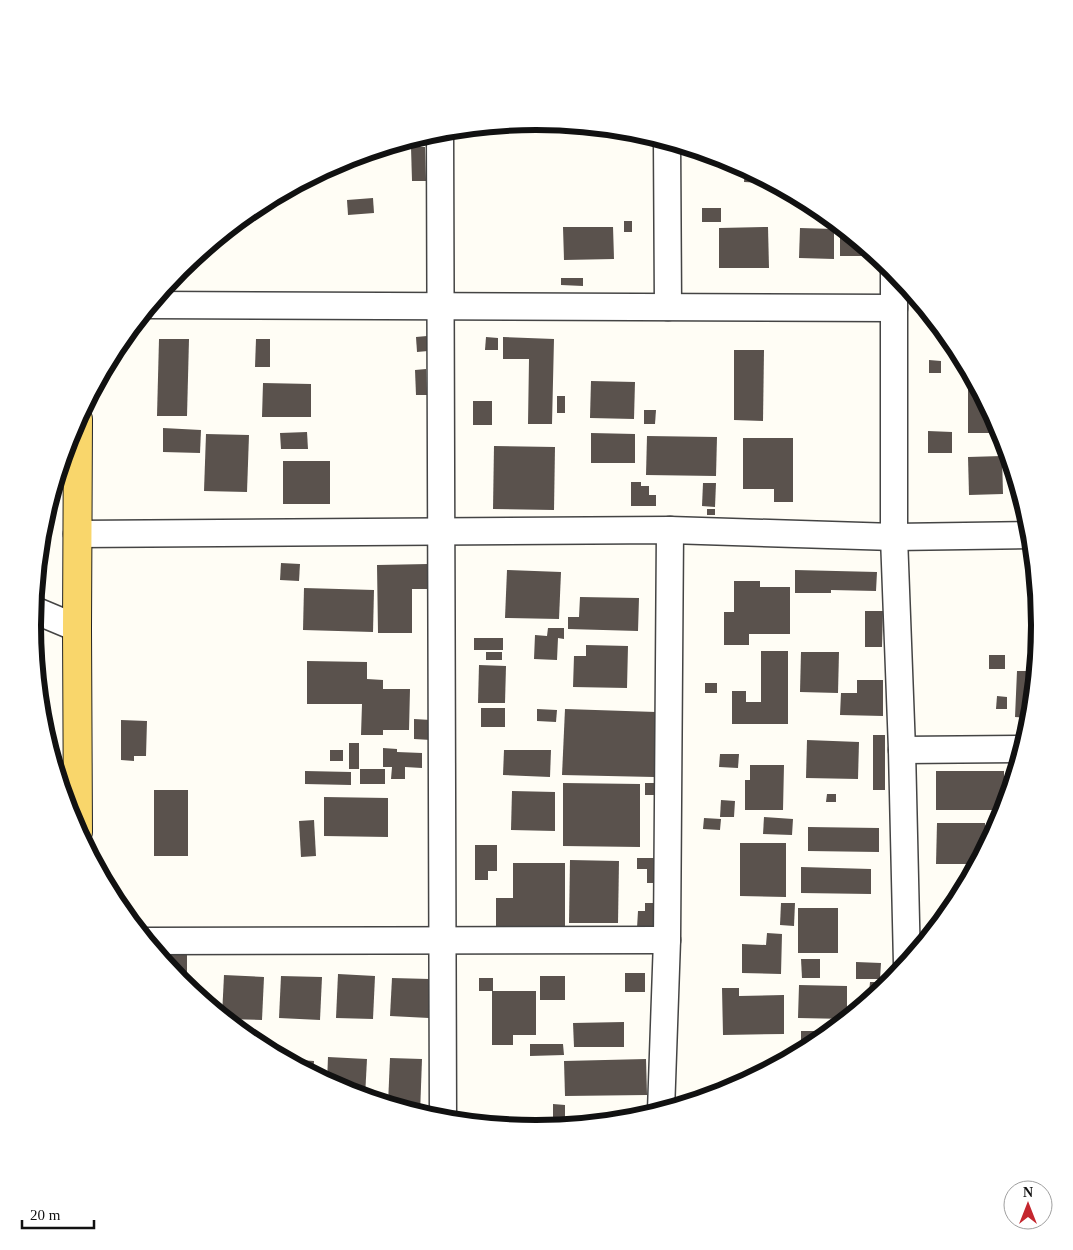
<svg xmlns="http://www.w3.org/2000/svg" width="1073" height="1250" viewBox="0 0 1073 1250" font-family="'Times New Roman',serif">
  <rect width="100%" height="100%" fill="#fffdf5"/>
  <g fill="#5a524d">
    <polygon points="537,121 556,123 557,131 514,132 514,123"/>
    <polygon points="411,147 425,147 426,181 412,181"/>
    <polygon points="745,170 751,171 762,177 762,183 744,182"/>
    <polygon points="373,198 374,213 348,215 347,200"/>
    <rect x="702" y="208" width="19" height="14"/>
    <rect x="624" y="221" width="8" height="11"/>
    <polygon points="840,225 867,248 867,256 840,256"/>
    <polygon points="563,227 613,227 614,259 564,260"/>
    <polygon points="768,227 769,268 719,268 719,228"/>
    <polygon points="800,228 834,229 834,259 799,258"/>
    <polygon points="561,278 583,278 583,286 561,285"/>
    <polygon points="427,336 428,351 417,352 416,337"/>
    <polygon points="486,337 498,338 498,350 485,350"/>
    <polygon points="503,337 554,339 552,424 528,424 529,359 503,359"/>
    <polygon points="159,339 189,339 187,416 157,416"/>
    <polygon points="256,339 270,339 270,367 255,367"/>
    <polygon points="951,340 956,345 961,356 951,355"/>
    <polygon points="734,350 764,350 763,421 734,420"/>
    <polygon points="929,360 941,361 941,373 929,373"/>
    <polygon points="426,369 427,395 416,395 415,370"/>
    <polygon points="591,381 635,382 634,419 590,418"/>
    <polygon points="263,383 311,384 311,417 262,417"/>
    <polygon points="968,387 978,387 1002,433 968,433"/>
    <rect x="557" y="396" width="8" height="17"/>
    <rect x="473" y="401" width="19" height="24"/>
    <polygon points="644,410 656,410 655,424 644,424"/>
    <polygon points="163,428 201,430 200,453 163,452"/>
    <polygon points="928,431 952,432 952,453 928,453"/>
    <polygon points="307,432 308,449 281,449 280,433"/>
    <polygon points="591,433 635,434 635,463 591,463"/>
    <polygon points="206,434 249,435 247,492 204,491"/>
    <polygon points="996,434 1003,434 1007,448 996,448"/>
    <polygon points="647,436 717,437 716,476 646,475"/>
    <polygon points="743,438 793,438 793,502 774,502 774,489 743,489"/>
    <polygon points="494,446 555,447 554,510 493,509"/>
    <polygon points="1002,456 1003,494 969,495 968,457"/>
    <rect x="283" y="461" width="47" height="43"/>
    <polygon points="631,482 641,482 641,486 649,486 649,495 656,495 656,506 631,506"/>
    <polygon points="703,483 716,483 715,507 702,506"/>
    <rect x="707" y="509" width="8" height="6"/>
    <polygon points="281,563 300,564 299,581 280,580"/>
    <polygon points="428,564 429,589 412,589 412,633 378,633 377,565"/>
    <polygon points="507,570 561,572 559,619 505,618"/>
    <polygon points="795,570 877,572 876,591 831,590 831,593 795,593"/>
    <polygon points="734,581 760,581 760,587 790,587 790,634 749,634 749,645 724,645 724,612 734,612"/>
    <polygon points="304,588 374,590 373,632 303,630"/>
    <polygon points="580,597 639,598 638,631 568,629 568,617 579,617"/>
    <polygon points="865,611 883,611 882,647 865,647"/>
    <polygon points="548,628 564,628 564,639 558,638 557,660 534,659 535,635 547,636"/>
    <rect x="474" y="638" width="29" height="12"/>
    <polygon points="1033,644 1039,644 1035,680 1031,680 1030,702 1026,702 1025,718 1015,717 1017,671 1032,671"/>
    <polygon points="586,645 628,646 627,688 573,687 574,656 586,656"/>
    <polygon points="761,651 788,651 788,724 732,724 732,691 746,691 746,702 761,702"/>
    <rect x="486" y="652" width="16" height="8"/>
    <polygon points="801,652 839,652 838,693 800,692"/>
    <rect x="989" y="655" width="16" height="14"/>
    <polygon points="307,661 367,662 367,679 383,680 383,689 410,689 409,730 383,730 383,735 361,735 362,704 307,704"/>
    <polygon points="479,665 506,666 505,703 478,703"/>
    <polygon points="857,680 883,680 883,716 840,715 841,693 857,693"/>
    <rect x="705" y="683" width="12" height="10"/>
    <polygon points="997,696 1007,697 1007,709 996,709"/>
    <rect x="481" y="708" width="24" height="19"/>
    <polygon points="537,709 557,710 556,722 537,721"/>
    <polygon points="565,709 656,712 654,777 562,775"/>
    <polygon points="414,719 431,720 431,740 414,739"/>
    <polygon points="121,720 147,721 146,756 134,756 134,761 121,760"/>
    <rect x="873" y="735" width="12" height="55"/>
    <polygon points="807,740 859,742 858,779 806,778"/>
    <rect x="349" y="743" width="10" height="26"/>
    <polygon points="383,748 397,749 397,752 422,753 422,768 405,767 405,779 391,779 392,767 383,767"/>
    <rect x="330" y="750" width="13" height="11"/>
    <polygon points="504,750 551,750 550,777 503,775"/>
    <polygon points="720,754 739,754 738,768 719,767"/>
    <polygon points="750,765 784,765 783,810 745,810 745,780 750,780"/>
    <rect x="360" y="769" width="25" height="15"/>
    <polygon points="305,771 351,772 351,785 305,784"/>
    <rect x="936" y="771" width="68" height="39"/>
    <polygon points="563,783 640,784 640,847 563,846"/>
    <rect x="645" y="783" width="15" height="12"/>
    <rect x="154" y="790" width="34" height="66"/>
    <polygon points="512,791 555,792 555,831 511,830"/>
    <polygon points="827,794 836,794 836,802 826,802"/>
    <polygon points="324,797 388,798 388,837 324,836"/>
    <polygon points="721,800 735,801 734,817 720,817"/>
    <polygon points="764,817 793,819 792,835 763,834"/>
    <polygon points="704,818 721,819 720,830 703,829"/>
    <polygon points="314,820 316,856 301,857 299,821"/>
    <polygon points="937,823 985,823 985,851 978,864 936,864"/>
    <polygon points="808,827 879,828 879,852 808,851"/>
    <polygon points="740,843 786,843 786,897 740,896"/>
    <polygon points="475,845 497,845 497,871 488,871 488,880 475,880"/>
    <polygon points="637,858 659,858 659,883 647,883 647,869 637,869"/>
    <polygon points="570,860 619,861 618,923 569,923"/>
    <polygon points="513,863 565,863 565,926 496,926 496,898 513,898"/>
    <polygon points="801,867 871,869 871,894 801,893"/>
    <polygon points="645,903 659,903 658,929 637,928 638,911 645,911"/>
    <polygon points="781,903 795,903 794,926 780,925"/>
    <rect x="798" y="908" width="40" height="45"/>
    <polygon points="767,933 782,934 781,974 742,973 742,944 766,945"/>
    <polygon points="158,955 187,955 187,987 180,981"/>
    <polygon points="801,959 820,959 820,978 802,978"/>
    <polygon points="856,962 881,963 880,979 856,979"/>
    <rect x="625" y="973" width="20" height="19"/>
    <polygon points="338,974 375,976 373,1019 336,1018"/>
    <polygon points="224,975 264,977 262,1020 225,1019 222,1016"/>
    <polygon points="281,976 322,977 320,1020 279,1018"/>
    <rect x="540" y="976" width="25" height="24"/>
    <polygon points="392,978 430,979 429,1018 390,1016"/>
    <polygon points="479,978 493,978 493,991 536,991 536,1035 513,1035 513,1045 492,1045 492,991 479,991"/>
    <polygon points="870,982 881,982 881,991 877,994 869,994"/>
    <polygon points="799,985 847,986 847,1019 798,1018"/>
    <polygon points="722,988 739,988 739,996 784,995 784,1034 723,1035"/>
    <polygon points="624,1022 624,1047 574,1047 573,1023"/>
    <polygon points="801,1031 832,1031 816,1044 793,1057 793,1045 801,1045"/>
    <polygon points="530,1044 563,1044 564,1055 530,1056"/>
    <polygon points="328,1057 367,1059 365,1097 343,1091 327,1082"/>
    <polygon points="390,1058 422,1059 420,1114 388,1104"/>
    <polygon points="285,1059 314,1061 313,1074 310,1073"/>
    <polygon points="646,1059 647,1095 565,1096 564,1061"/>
    <polygon points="553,1104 565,1105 565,1126 553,1126"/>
  </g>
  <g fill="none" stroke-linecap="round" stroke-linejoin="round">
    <g stroke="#444" stroke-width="29">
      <g id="street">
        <polyline points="440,131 443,1120"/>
        <polyline points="667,140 668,307"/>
        <polyline points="894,270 894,537 902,750 907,964"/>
        <polyline points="150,305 894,308"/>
        <polyline points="77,534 670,530 894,537 1032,535"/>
        <polyline points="34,610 77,628"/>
        <polyline points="902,750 1023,749"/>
        <polyline points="147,941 667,940"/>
        <polyline points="661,1111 667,940 670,530"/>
      </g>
    </g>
    <g stroke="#222" stroke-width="30">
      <polyline id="primary" points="78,419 77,628 78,832"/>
    </g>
    <use href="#street" stroke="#fff" stroke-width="26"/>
    <use href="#primary" stroke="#f9d66b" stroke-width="28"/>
  </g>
  <path d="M0 0H1073V1250H0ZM41 625a495 495 0 1 1 990 0a495 495 0 1 1-990 0Z" fill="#fff" fill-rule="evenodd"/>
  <path fill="none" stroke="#111" stroke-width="6" d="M41 625a495 495 0 1 1 990 0a495 495 0 1 1-990 0Z"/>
  <g transform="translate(1028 1205)"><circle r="24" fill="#ffffff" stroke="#a0a0a0"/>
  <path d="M0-4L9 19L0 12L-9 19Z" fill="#c4262e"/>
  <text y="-8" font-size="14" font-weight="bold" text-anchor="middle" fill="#111111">N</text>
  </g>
  <path d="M22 1220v8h72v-8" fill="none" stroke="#111111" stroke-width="2.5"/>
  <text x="30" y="1220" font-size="15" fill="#111111" stroke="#ffffff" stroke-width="4" paint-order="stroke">20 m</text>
</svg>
